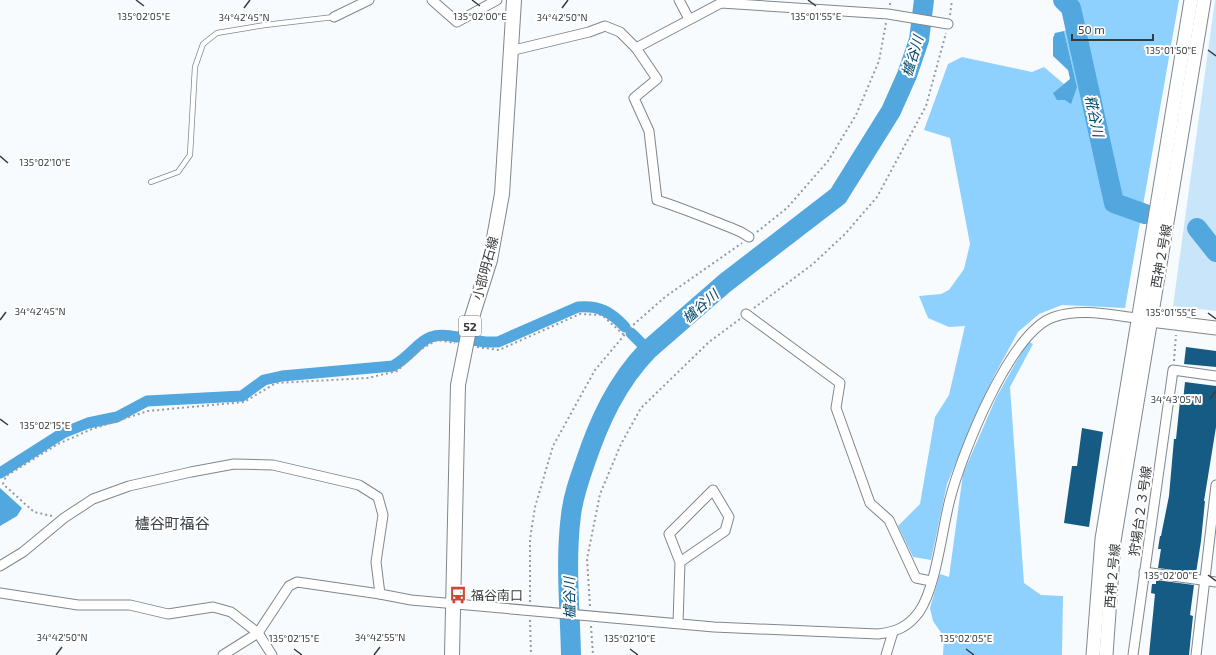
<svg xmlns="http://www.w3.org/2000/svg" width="1216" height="655" viewBox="0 0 1216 655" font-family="'Exo 2','Noto Sans JP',sans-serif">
  <rect width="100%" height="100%" fill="#f8fbfe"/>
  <polygon fill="#c9e5f9" points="1215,0 1216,0 1216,311 1173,306"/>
  <g fill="#8ed0fe">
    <polygon points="1072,0 1179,0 1125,308 1062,305 1039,314 1018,332 994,376 971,426 947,484 931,560 913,557 898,526 920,504 935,417 949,395 965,326 949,327 928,318 919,296 941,294 949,290 964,269 970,244 950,138 924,130 948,64 962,57 1032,72 1044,67 1064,84 1053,93 1077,87 1064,31 1078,24 1078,9"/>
    <polygon points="1028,341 1033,344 1010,387 1024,583 1041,595 1063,596 1062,655 943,655 944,637 933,621 930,608 940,574 949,577 963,474 996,398"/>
  </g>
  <g fill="#51a7de">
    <polygon points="1064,31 1077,87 1071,104 1065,100 1057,100 1053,93 1070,79 1068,70 1053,56 1053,38 1055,33"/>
    <polygon points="0,488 22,508 17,516 0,526"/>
  </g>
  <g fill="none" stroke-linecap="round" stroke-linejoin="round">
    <g stroke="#51a7de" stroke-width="11">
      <polyline points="631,333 648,350"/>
      <path d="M 473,340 L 485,342 L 498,342 L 578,307 C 599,305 611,312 625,327"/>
      <path d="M 0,473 L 63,433 L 88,423 L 117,417 L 147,401 L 242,396 L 264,380 L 282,376 L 393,366 C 421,350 419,329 457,337"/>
    </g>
    <g stroke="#51a7de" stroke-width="20">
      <polyline points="1063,0 1071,8 1114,203 1145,214"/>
      <polyline points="1197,228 1216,252"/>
      <path d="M 571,655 C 570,609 565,562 571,515 C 573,497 579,480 585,463 C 599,421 617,382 648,350 L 725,283 L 838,196 L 891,111 L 907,75 L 919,40 L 924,0"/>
    </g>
  </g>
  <g fill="#155b83">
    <polygon points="1186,347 1216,351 1216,367 1184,364"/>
    <polygon points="1185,382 1216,386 1216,427 1204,501 1205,501 1201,541 1196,573 1158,568 1161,549 1158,549 1160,536 1161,536 1169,496 1174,439 1176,439 1180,401 1183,401"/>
    <polygon points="1082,428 1103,432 1089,527 1064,523 1072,466 1077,466"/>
    <polygon points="1156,580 1194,585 1190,615 1193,616 1189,655 1149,655 1155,594 1151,593 1152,584 1156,584"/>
  </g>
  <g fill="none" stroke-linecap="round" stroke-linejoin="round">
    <g stroke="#7f878c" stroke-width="6">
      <polyline id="lane" points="151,182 178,172 190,155 195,67 203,44 217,33 265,25 334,17"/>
    </g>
    <g stroke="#7f878c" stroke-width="11">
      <g id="street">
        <polyline points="432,0 457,22 497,0"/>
        <polyline points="679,0 689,19"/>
        <polyline points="334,17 369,0"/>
        <path d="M 636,48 L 657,79 L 634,98 L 649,131 L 657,200 C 679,207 698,215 719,223 C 732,229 736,228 749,237"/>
        <polyline points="510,51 589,32 605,26 620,32 636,48 721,3 888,14 948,24"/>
        <polyline points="746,314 840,383 836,408 870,503 889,520 916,578 931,581"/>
        <path d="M 0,566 L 23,552 L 64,518 L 93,499 L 129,486 L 191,472 L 234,464 L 273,465 L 359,485 L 378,497 L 383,515 L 376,562 L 380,594 L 411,600 L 714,627 L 878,634 C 896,632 908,627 919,612 C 936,588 942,529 950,499 C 961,456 1010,331 1054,317 C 1081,308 1110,315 1137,318"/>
        <polyline points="1144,572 1216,582"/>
        <polyline points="0,593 78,605 130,605 168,614 213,607 231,612 258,633 272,655"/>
        <polyline points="678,623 680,562 669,534 713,490 729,517 725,531 680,562"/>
        <polyline points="223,655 258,633 289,586 297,582 380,594"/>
        <polyline points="886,655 893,632"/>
        <polyline points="1133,655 1173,370 1216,376"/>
        <polyline points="1196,655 1216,485"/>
      </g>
    </g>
    <g stroke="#7f878c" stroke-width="15">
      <g id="secondary">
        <polyline points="1142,319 1216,328"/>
        <polyline points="1093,655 1102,539 1191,0"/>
        <polyline points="1106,655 1114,541 1204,0"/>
      </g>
    </g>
    <g stroke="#7f878c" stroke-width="16">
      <polyline id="primary" points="452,655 458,385 471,320 490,260 502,194 514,0"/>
    </g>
    <g stroke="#979a9c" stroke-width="2" stroke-dasharray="2 3" stroke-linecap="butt">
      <polyline points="890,5 890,0"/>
      <polyline points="950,15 952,0"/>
      <polyline points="757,232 787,208 828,161 856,115 879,61 886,23"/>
      <polyline points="754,308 813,264 845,234 877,197 926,106 946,33"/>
      <polyline points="477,347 499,350 580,314 602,315 624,335"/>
      <polyline points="1174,361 1176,335"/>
      <polyline points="52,516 34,512 3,484 6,476 58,444 92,429 148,411 244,402 276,383 368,378 397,371 421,349 437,340 455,343"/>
      <polyline points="530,602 530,539 535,507 553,446 595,370 632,326 665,297 742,243"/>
      <polyline points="590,606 587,559 600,494 621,444 641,408 709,342 740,319"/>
      <polyline points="530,620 531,655"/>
      <polyline points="591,626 593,655"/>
    </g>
    <use href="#lane" stroke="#fff" stroke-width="4.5"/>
    <use href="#street" stroke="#fff" stroke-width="9"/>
    <use href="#secondary" stroke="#fff" stroke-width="13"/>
    <use href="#primary" stroke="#fff" stroke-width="14"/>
  </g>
  <path fill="none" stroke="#383b3d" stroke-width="1.5" d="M 136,0 L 144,6M 472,0 L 480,6M 808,0 L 816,6M 244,8 L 250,0M 562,8 L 568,0M 1208,50 L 1216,56M 0,156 L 8,163M 1208,313 L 1216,319M 0,320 L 6,312M 1210,399 L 1216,391M 0,419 L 8,425M 1208,575 L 1216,581M 294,649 L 302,655M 630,649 L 638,655M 966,649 L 974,655M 56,655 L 62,647M 374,655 L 380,647"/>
  <defs>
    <g id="bus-bare" transform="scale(1.38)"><path d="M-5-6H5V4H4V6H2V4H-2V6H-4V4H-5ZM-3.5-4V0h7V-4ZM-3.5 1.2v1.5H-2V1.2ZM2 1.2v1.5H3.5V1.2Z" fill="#d34637" stroke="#fff" stroke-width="2.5" paint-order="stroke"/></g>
  </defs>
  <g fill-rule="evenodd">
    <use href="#bus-bare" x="458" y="595"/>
  </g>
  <g text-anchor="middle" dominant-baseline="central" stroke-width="4" stroke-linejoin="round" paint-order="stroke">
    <rect fill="#fff" stroke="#747677" stroke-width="1" x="459" y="316" width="22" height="20" rx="3"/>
    <g font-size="12" font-weight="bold" fill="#383b3d">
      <text x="470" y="326">52</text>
    </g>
    <g font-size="13" fill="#383b3d" stroke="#fff">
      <text transform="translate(1161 256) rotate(-80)">西神２号線</text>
      <text transform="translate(485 268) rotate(-75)">小部明石線</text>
      <text transform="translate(1140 511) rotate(-82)">狩場台２３号線</text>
      <text transform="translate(1112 576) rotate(-85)">西神２号線</text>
    </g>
    <g font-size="13" fill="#383b3d" stroke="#fff" text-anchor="start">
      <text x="471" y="595">福谷南口</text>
    </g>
    <g font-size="14" font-style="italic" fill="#00476b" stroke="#fff">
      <text transform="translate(912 56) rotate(-73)">櫨谷川</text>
      <text transform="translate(1095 116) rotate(78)">糀谷川</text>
      <text transform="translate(700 306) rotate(-41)">櫨谷川</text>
      <text transform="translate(569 598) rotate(-91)">櫨谷川</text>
    </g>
    <g font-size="15" fill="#3a4146" stroke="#fff">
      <text x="172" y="523">櫨谷町福谷</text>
    </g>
  </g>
  <g font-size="10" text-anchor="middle" fill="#383b3d" stroke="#fff" stroke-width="4" stroke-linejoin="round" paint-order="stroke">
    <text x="144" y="20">135°02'05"E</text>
    <text x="480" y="20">135°02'00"E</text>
    <text x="816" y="20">135°01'55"E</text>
    <text x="244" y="21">34°42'45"N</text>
    <text x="562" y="21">34°42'50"N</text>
    <text x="1171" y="54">135°01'50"E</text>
    <text x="45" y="166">135°02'10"E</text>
    <text x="40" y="315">34°42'45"N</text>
    <text x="1171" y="316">135°01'55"E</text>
    <text x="1176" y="403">34°43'05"N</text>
    <text x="45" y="429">135°02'15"E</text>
    <text x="1171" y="579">135°02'00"E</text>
    <text x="62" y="641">34°42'50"N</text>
    <text x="380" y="641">34°42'55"N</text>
    <text x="294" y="642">135°02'15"E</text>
    <text x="630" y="642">135°02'10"E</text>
    <text x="966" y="642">135°02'05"E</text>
  </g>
  <path d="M1072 34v6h81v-6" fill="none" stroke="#383b3d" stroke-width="2"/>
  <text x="1078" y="34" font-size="12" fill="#383b3d" stroke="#ffffff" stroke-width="3" paint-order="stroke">50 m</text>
</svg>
